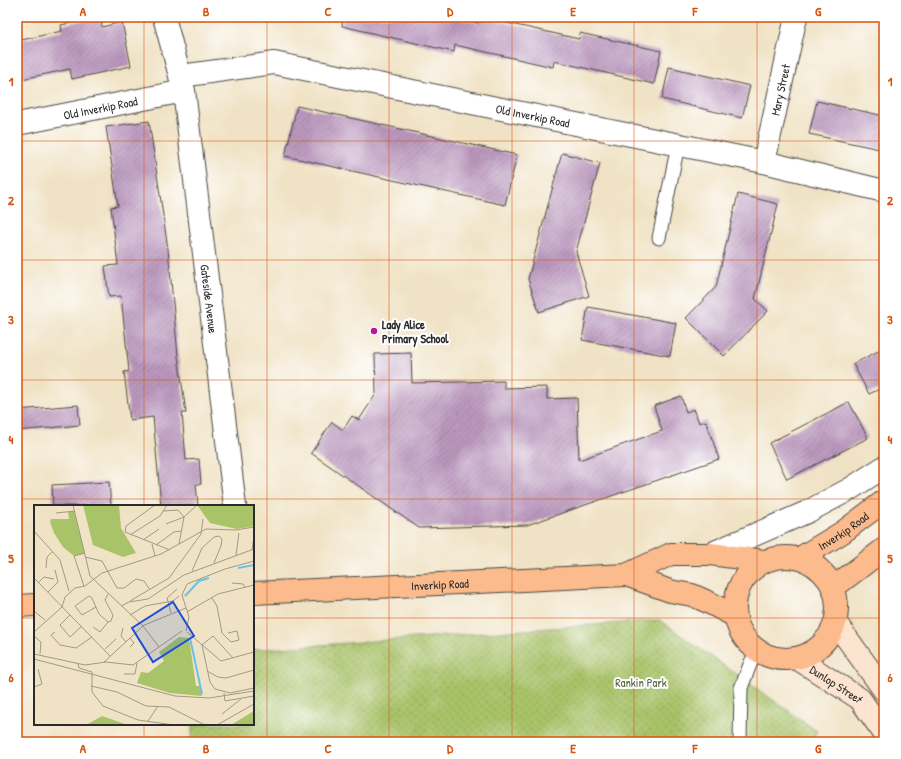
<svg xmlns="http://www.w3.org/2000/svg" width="901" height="759" viewBox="0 0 901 759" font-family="'Patrick Hand',sans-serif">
  <defs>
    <pattern id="park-dots" width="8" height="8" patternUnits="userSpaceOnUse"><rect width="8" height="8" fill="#a9c369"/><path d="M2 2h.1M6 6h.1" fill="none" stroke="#8a9f57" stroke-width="1.8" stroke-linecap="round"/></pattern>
    <pattern id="building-hatch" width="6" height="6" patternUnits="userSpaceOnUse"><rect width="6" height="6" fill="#bb97be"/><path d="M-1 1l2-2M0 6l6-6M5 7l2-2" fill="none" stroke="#987b9b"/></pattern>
  </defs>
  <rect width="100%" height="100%" fill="#fff"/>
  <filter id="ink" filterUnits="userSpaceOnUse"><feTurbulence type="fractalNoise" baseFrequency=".025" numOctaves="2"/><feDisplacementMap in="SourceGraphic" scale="8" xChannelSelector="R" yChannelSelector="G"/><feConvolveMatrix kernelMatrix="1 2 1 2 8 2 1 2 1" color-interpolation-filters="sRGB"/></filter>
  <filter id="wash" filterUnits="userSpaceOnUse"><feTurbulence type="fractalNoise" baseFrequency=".012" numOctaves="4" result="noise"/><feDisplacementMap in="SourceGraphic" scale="16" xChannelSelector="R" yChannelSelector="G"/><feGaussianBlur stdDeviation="0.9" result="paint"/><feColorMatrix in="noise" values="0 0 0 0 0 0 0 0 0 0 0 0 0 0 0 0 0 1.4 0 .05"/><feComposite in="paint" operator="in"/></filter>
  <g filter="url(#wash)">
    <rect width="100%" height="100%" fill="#f0e2c4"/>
    <polygon fill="url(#park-dots)" stroke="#6a774a" points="659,620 817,731 812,742 192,742 192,724 253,724 253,650"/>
    <g id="blocks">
      <g fill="url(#building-hatch)">
        <polygon points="99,17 101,17 102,27 122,22 131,66 72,79 70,69 17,80 17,41 62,31 61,25"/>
        <polygon points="343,17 451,17 478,23 479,17 480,17 579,39 580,33 661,51 654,84 554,61 553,67 455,45 454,52 342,26"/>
        <polygon points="669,67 750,86 742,118 662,99"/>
        <polygon points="817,101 884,116 884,150 809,134"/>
        <polygon points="297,106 517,155 505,205 285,156"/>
        <polygon points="149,121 168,249 178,356 186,413 182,413 186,460 199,459 201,484 196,484 198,506 161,506 153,417 130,420 124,372 129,371 121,296 109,297 105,266 118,265 111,207 118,206 106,127"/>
        <polygon points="562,153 600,163 576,252 589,296 539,312 528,279"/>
        <polygon points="738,194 778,204 755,299 768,311 724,356 686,318 716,287"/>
        <polygon points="588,307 676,323 670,356 582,340"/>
        <polygon points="884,348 884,387 869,394 853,364"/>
        <polygon points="411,353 412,383 504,381 504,388 547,387 547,399 577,398 579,460 662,431 654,406 681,396 686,412 694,409 699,423 706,421 719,459 527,525 419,528 311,453 332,422 343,430 352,416 359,420 376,394 375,354"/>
        <polygon points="849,402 868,438 787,479 769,443"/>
        <polygon points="78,405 80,425 17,431 17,410"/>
        <polygon points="109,482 111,506 53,506 52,485"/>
      </g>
    </g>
  </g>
  <g filter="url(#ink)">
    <use href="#blocks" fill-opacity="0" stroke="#494642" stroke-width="1"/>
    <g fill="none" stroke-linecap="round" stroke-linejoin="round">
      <g stroke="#494642" stroke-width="15">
        <g id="service">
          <polyline points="659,238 678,145"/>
          <polyline points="740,742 741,688 751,662 758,652"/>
        </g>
      </g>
      <g stroke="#494642" stroke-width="24">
        <g id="minor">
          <path id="s1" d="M 164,17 L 184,91 L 235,506"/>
          <path id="s2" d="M 181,76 L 274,63 L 764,162 L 884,191"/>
          <path id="s3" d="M 17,124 L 184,91"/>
          <path id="s4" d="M 764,162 L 796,17"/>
          <polyline points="710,554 807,512 850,489 884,467"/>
        </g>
      </g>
      <g stroke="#494642" stroke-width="24">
        <g id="secondary">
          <polyline points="836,623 884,690"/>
          <path id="s5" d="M 798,659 L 860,699 L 884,733"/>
        </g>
      </g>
      <g stroke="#494642" stroke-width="24">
        <g id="trunk">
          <circle cx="786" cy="608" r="51"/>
          <path id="s6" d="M 800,558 L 843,532 L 884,501"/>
          <polyline points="626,575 670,591 692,595 708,602 735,616"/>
          <polyline points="834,587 884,549"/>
          <path id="s7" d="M 253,593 L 626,575 L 671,554 L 710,554 L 764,561"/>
          <polyline points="17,606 35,605"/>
        </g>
      </g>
      <use href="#service" stroke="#fff" stroke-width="13"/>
      <use href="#minor" stroke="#fff" stroke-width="22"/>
      <use href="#secondary" stroke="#fde4d1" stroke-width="22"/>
      <use href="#trunk" stroke="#fbbb8c" stroke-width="22"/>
    </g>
  </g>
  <path fill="none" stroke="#d5540f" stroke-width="1" stroke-opacity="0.55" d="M 144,17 L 144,506M 267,17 L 267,742M 389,17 L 389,742M 512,17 L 512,742M 634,17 L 634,742M 757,17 L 757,742M 17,141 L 884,141M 17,260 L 884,260M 17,380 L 884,380M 17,499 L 884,499M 17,618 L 35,618M 253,618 L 884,618M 144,724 L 144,742"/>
  <circle fill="#b5179e" stroke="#fff" stroke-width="1.5" cx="374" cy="331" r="4"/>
  <g text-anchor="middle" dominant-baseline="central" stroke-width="4" stroke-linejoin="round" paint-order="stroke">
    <g font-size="12" fill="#2b2b2b" stroke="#fff">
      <text stroke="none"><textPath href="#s4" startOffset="74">Mary Street</textPath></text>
      <text stroke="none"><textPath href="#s3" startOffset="85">Old Inverkip Road</textPath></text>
      <text stroke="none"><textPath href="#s2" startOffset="358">Old Inverkip Road</textPath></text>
      <text stroke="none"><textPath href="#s1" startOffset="286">Gateside Avenue</textPath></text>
      <text stroke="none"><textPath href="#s6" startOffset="51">Inverkip Road</textPath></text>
      <text stroke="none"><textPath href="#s7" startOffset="187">Inverkip Road</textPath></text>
      <text stroke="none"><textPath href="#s5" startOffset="46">Dunlop Street</textPath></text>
    </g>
    <g font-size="12" font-weight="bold" fill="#2b2b2b" stroke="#fff" text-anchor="start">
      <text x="382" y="324">Lady Alice<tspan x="382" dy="14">Primary School</tspan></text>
    </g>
    <g font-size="12" fill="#576041" stroke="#fff">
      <text x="641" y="682">Rankin Park</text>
    </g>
  </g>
  <g transform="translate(34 505)">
    <rect width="220" height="220" fill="#f0e2c4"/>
    <path d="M 49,0 L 85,0 L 87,23 L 102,48 L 89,52 L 59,40 Z" fill="#a9c369"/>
    <path d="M 163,0 L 220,0 L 220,21 L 203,24 L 176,18 Z" fill="#a9c369"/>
    <path d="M 40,6 L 51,48 L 40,51 L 29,42 L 20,28 L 16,17 L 17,14 L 35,14 L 34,7 ZM 145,132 L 155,133 L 162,181 L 166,181 L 168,191 L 136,188 L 103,178 L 107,167 L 114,168 L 130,156 L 125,147 ZM 220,206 L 220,220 L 197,220 ZM 68,211 L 94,220 L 52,220 Z" fill="#a9c369"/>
    <path d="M 148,147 L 156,158 L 139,169 L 132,159 Z" fill="#a9c369"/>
    <path fill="none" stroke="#6cc1e9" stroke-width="2" d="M 204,63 L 220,60M 151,91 L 165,76 L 175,73M 156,133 L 168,189"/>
    <path fill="none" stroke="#a19987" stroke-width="1" d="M 39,0 L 56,71 L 109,121 L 125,142M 121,0 L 92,21 L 91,27 L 136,45M 129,6 L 144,5 L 150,12 L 145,39M 22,8 L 41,6M 132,19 L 150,12 L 162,1M 0,26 L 26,55 L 35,86M 96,30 L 126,11 L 133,0M 109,35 L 125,24M 118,39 L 121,51M 122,40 L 140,27 L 147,26M 218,45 L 220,31M 202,50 L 205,28M 51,52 L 68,56 L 83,83 L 90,83 L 102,74 L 110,76 L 116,85M 12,63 L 13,52 L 18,47M 158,66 L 168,43 L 180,32 L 185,31 L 188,34 L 187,41 L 180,58M 0,73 L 76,151M 4,78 L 10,72 L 20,74M 198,78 L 209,79 L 211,82M 50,81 L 40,51 L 51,48M 14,87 L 24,77 L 21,65M 178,93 L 183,101 L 188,128 L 197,137 L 205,135 L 203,126 L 194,128M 96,96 L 135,73 L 167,29 L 169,14M 87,101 L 95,97 L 114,94 L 150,70 L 220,44M 28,102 L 31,92 L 41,83 L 51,81 L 68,68 L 127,49 L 172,24 L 202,25 L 220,22M 62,102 L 48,110 L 41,101 L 55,91 L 58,93 L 65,109 L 74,117 L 77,116 L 79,110 L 71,95 L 74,89M 0,106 L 11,115M 153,107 L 184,89 L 220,80M 137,108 L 133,93 L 143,84M 36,110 L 26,120 L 36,132 L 48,121M 96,110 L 111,101 L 139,96 L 145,91M 108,121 L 152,103M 59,122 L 66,127 L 74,117M 89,123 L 87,131 L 92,137M 152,126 L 155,112 L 148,90 L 153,79 L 191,64 L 220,56M 0,127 L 28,102M 21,127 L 17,130 L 26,140 L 42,143 L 58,132M 153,127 L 187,156 L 220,147M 0,131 L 7,137 L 6,149M 96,133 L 100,138 L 96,142M 71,144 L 82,134M 0,149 L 51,160 L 72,157 L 99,160 L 148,126M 199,153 L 179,131 L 168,140 L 176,177 L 181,184 L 196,188 L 220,183M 0,154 L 141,191 L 175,193 L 220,186M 70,157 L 109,121M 44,159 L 45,163 L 58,167 L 58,187 L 69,201 L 104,215 L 140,220M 173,166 L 184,172 L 192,173 L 220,165M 90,169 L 101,169 L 103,158M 57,181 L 83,187 L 112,201 L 135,202 L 171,220M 0,182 L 8,179 L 4,164M 190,188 L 191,196 L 220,191M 188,209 L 207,194M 114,216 L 124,201M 183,220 L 220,199"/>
    <path fill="#1d4ed8" fill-opacity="0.15" stroke="#1d4ed8" stroke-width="2" d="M 139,97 L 160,131 L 119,157 L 98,123 Z"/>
    <rect width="220" height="220" fill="none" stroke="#2b2b2b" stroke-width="2"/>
  </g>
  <rect width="901" height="759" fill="none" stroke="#fff" stroke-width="44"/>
  <rect x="22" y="22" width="857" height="715" fill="none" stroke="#d5540f" stroke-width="1.5"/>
  <g font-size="13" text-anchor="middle" font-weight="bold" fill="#d5540f">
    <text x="83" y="16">A</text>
    <text x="206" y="16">B</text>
    <text x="328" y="16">C</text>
    <text x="450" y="16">D</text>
    <text x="573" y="16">E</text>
    <text x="695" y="16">F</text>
    <text x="818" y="16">G</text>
    <text x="11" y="86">1</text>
    <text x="890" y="86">1</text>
    <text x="11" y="205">2</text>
    <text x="890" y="205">2</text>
    <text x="11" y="324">3</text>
    <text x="890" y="324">3</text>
    <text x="11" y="444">4</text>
    <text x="890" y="444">4</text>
    <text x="11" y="563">5</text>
    <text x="890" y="563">5</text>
    <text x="11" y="682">6</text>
    <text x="890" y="682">6</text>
    <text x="83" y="753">A</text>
    <text x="206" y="753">B</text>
    <text x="328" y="753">C</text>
    <text x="450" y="753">D</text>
    <text x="573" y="753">E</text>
    <text x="695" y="753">F</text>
    <text x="818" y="753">G</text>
  </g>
</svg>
